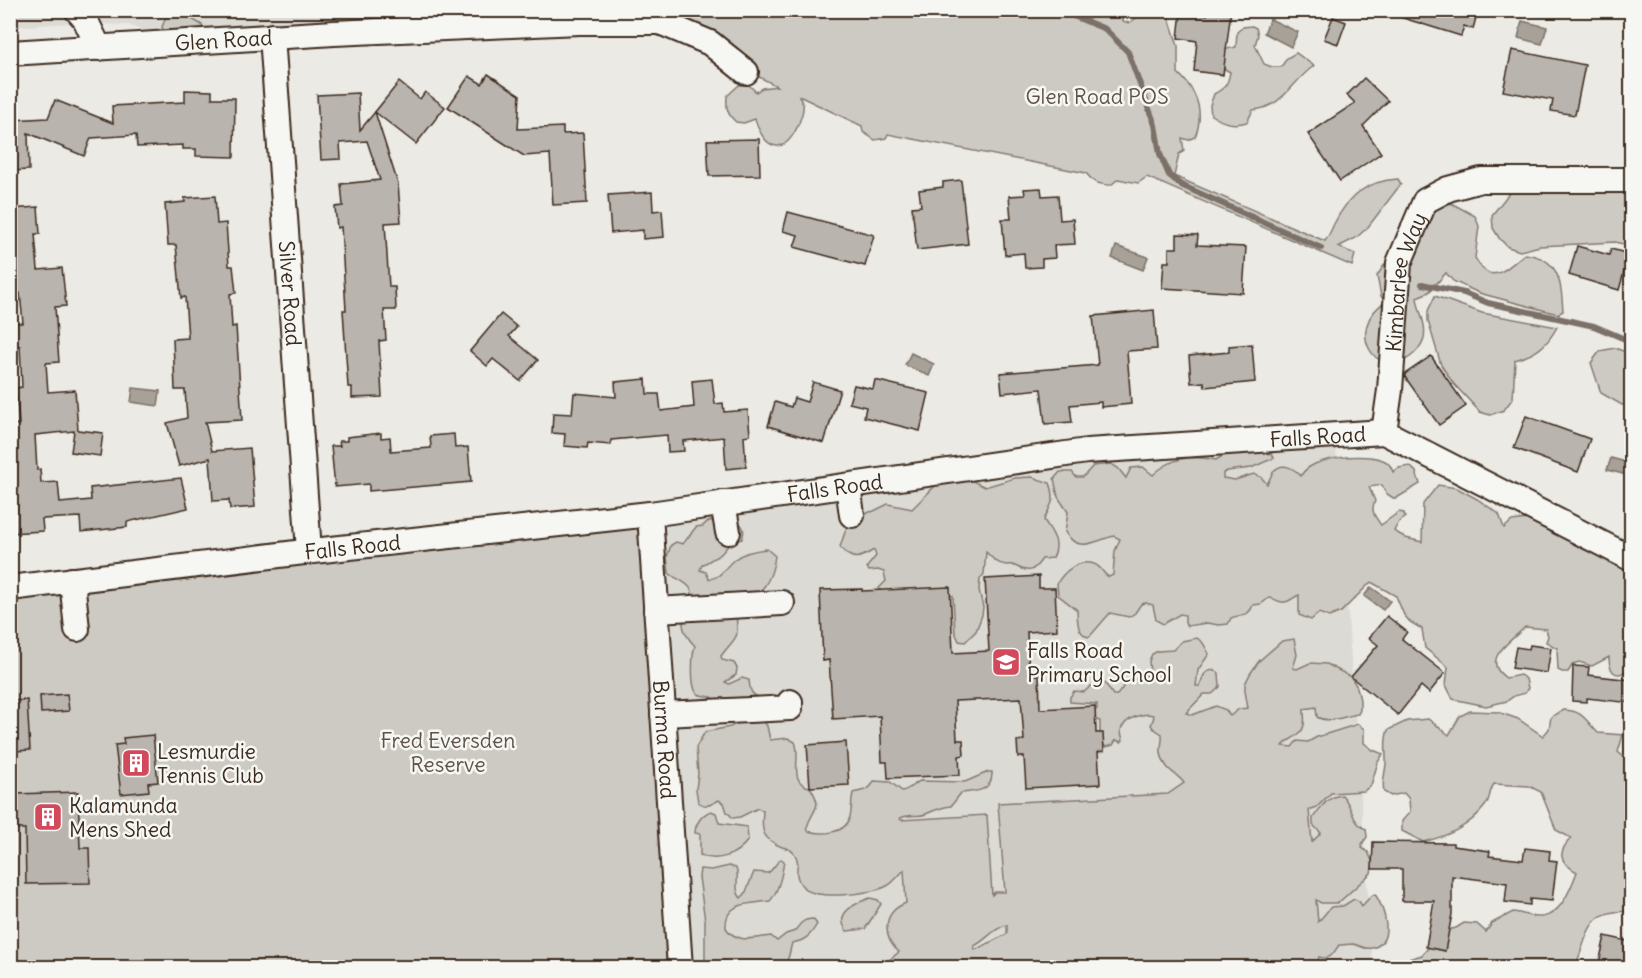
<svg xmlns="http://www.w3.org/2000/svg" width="1642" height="978" viewBox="0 0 1642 978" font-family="Delius,sans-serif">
  <rect width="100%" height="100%" fill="#ebeae5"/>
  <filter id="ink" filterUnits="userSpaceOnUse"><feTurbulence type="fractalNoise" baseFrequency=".0167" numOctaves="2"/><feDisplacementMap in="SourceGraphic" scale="12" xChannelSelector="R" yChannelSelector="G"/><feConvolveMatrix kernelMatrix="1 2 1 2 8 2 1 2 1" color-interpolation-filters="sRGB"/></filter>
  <g filter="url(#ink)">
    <g fill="#dcdad4">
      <polygon points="11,10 332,10 333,21 147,32 129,25 70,23 11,27"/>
      <polygon points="1335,435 1373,967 680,967 650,514 1087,452"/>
    </g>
    <g fill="#cdcac4" stroke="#847a71" stroke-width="1.5" fill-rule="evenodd">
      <path d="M 666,10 L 1113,10 L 1120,14 L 1122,21 L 1129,23 L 1146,11 L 1167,11 L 1178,46 L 1178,73 C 1197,91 1205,112 1195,137 L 1188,140 L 1182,138 L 1184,151 L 1179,154 L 1174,176 L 1325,241 C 1329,236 1331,230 1334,224 C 1348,196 1366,181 1398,179 L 1401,184 L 1368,227 L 1356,238 L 1338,247 L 1355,254 L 1352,266 L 1147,177 L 1138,183 L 1118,179 L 1111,185 C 1099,185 1093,182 1086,173 L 888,134 L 886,138 L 875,140 L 863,132 L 862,126 L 799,96 C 800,99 802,102 803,104 C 804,110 801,118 799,123 C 785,157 765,151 755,119 L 744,123 L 736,122 C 727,114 726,108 727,96 L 739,85 L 749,85 L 756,92 L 762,88 L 777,86 L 702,48 L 687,48 L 676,41 L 667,19 Z"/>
      <polygon points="182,11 199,11 192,19 202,25 203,31 164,32 162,27 166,17"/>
      <path d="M 379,11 L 490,11 C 475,20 448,19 432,13 C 417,21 392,22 379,11 Z"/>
      <path d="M 1252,26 L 1256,28 L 1258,35 L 1255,45 L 1264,64 L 1272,67 L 1281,67 L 1287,58 L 1296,53 L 1314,66 C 1292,81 1283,108 1253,110 L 1247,122 C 1233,126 1223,123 1211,115 L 1210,105 L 1214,94 C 1225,88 1228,85 1230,72 L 1223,68 L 1223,50 L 1236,47 L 1237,32 L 1243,27 Z"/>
      <polygon points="1631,189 1631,246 1615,242 1540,246 1520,251 1508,247 1499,238 1493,228 1492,215 1510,192"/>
      <path d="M 1441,202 L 1453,204 L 1475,216 L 1479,226 L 1475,258 C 1478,262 1481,268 1485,271 C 1499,281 1514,261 1525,254 C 1559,258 1561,280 1563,311 L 1558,314 L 1479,293 L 1453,281 L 1446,273 L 1429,292 L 1417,297 C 1418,311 1427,323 1424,338 C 1422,345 1416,353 1410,357 C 1376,382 1344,329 1385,302 L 1381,296 L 1377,276 L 1391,255 L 1418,253 C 1413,226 1425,220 1441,202 Z"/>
      <path d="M 1435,296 L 1482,313 L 1557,327 C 1547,346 1536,354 1515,360 L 1513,398 L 1504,410 L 1490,415 L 1480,412 L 1453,383 L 1441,365 L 1428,321 L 1428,311 Z"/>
      <polygon points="1615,348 1631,354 1631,404 1622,405 1601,393 1591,363 1600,351"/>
      <path d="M 1256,451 L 1272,454 L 1274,458 L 1251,468 L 1227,471 L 1223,473 L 1223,478 L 1235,480 L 1254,474 L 1261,477 L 1267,484 C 1270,480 1271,474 1274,471 C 1283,461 1295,469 1301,476 C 1309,456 1368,452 1385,461 C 1390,464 1391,467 1393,472 L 1399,468 L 1410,466 L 1416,472 L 1420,484 L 1395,499 L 1387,494 L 1382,485 L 1369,487 L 1375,501 C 1370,511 1375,517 1381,525 L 1399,512 L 1404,513 L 1405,518 L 1399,522 L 1394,531 L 1406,538 L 1422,542 L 1423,504 L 1438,485 L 1457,488 L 1477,499 L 1499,514 L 1504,528 L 1512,521 L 1534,518 L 1581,548 L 1631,569 L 1631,665 C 1619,681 1609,674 1609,657 L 1592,666 L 1579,662 L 1573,664 L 1568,672 L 1562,672 L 1558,670 L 1557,648 L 1546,642 L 1548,636 L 1546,629 L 1525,627 C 1511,642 1479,659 1506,678 L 1520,675 L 1526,679 L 1528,688 L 1525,693 L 1514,696 L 1507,701 L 1486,706 L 1453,699 L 1446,685 L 1448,667 L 1425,648 L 1422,629 L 1410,622 L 1404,615 L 1396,596 L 1371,582 L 1341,612 L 1329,617 L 1319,613 L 1311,620 L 1299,615 L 1299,595 C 1293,597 1289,603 1282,602 C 1278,602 1274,598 1269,598 L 1261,604 L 1253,605 C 1249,617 1241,614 1231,618 L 1228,624 L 1219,625 L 1207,623 L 1187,626 L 1185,623 L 1185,615 L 1180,614 L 1163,624 L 1156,620 L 1153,605 L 1146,603 L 1141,604 L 1135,613 L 1129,617 L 1110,613 L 1091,635 L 1088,637 C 1076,631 1078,622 1077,610 L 1058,595 L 1057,584 C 1063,572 1078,559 1094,564 C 1101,566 1103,574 1109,577 L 1113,575 L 1115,551 L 1120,539 L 1114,536 C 1093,541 1079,554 1065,532 L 1068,512 L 1058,497 L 1054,479 L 1060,472 L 1072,472 L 1076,477 L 1083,477 L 1093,466 L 1111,464 L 1118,468 L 1126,478 L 1131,468 L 1143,467 L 1153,475 C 1172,457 1191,455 1216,460 L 1228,453 Z"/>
      <path d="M 944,477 L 969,479 L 985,487 L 1015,478 L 1032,477 L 1050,483 C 1057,501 1050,505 1044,520 C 1052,533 1061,542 1053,558 L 1042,559 C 1033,572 1029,573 1015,566 C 1011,564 1010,565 1006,565 C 997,564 992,558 986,552 L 984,574 L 980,579 L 979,590 L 983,607 L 982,615 L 976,631 L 965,642 L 959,641 L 955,632 L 953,596 L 940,592 L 884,596 L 879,588 L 886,581 L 884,572 L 878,570 L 869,571 L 867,567 L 876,556 L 874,550 C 859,559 852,562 840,547 L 848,523 L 862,514 L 874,511 L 888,504 L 912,509 Z"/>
      <polygon points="650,514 680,967 11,967 11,588"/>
      <path d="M 713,520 L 717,522 L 738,521 C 744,527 745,531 742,539 L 732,541 L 721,554 L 702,565 L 700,570 L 706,572 L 709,579 C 722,578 725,566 735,559 C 744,552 756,550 767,549 L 775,556 C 771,587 759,593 736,611 C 738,643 739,632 721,656 L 722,660 L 734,663 L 737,668 L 736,675 L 725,682 L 729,684 L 742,678 L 749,680 C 750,691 751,695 761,698 L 716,702 L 712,697 C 708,696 702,696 698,694 C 690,689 692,654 695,646 C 673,623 687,615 692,591 C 688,582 677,580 669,573 L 667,557 L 671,545 L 676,542 L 683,544 L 696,527 L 703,526 L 707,522 Z"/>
      <path d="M 1197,638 L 1203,643 L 1209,654 L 1198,670 L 1196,686 L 1200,686 C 1203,676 1204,671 1214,670 L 1219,673 L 1220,687 L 1212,694 L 1204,694 L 1186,713 L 1192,715 L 1216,706 L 1226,710 L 1230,716 L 1239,709 L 1248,708 L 1245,691 L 1245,684 L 1250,674 L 1259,661 L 1282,641 L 1294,639 L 1297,655 L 1293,668 L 1297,669 L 1310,663 L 1327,664 L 1351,677 L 1357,687 L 1360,700 L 1360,710 L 1358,714 C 1345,716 1329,724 1317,717 L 1316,707 L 1304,709 C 1304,715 1305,720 1304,725 C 1302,736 1289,738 1283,746 L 1292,747 L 1297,741 L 1308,742 L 1317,737 L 1358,724 L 1364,729 L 1364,743 L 1373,750 L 1383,754 L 1378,762 L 1371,785 L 1364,791 L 1331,793 L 1317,807 L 1309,810 L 1312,842 L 1321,833 L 1313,825 L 1313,818 C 1321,807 1328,796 1342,795 C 1353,806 1351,823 1366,829 L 1367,837 L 1362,844 L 1362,848 L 1368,852 L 1373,863 L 1371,873 L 1338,903 L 1321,903 L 1316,900 L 1318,922 L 1331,907 L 1343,906 L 1354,899 L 1359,901 L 1362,906 L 1371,896 L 1375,894 C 1384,908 1396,942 1372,948 C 1364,950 1360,945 1353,944 C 1349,944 1343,945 1339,945 C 1333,953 1331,961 1319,957 L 1316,967 L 873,967 L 873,965 L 888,961 L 899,952 C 882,937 882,912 906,903 L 904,870 C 899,875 893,883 887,886 C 872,894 815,901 803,887 C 790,872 803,865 794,853 C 791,849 787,848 782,847 C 762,839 761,831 763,811 L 758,808 L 740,817 L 733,818 L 727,812 L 724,803 L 719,800 C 710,805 707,808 698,802 L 696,789 L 698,774 L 696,747 L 705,732 L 730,727 L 743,721 L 764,721 L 767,726 L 770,740 L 788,738 L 795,742 C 802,756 787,783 810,787 C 824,809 813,807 807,827 L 808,831 C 822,835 846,834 850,817 C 852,810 851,801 853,793 C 863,790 870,791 874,781 L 890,782 L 902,791 C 909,790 913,784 920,781 L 965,782 L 988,772 L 992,772 C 993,791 976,792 961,793 L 951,806 C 941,807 935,810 926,814 C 918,817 909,814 900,818 L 901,820 L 987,815 L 992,895 L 995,892 L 1005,892 L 998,803 L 1168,794 L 1184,783 C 1176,772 1165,772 1161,753 C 1160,747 1163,741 1162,734 L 1153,728 L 1151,725 L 1154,717 L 1153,715 C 1143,712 1124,719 1121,730 C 1121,733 1122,737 1123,740 L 1121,742 L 1116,740 L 1113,745 L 1106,747 L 1103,744 L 1103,737 L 1100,735 L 1100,721 L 1093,719 L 1093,713 L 1097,709 L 1097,704 L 1070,702 L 1070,697 L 1074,691 L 1084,692 L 1091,686 L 1105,683 L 1113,695 L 1117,695 L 1127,682 L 1150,674 L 1149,661 L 1152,654 L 1158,651 L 1173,650 L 1182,641 ZM 1007,925 L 1007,934 L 975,950 L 974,946 C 987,940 993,928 1007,925 Z"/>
      <path d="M 1564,710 C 1584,711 1585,720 1598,733 L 1623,735 L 1618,752 L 1625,758 L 1631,754 L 1631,912 C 1587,907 1589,934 1575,967 L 1405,967 L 1408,959 L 1422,955 L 1443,931 L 1456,928 L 1464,923 L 1477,924 L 1486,932 L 1492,923 L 1513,912 C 1523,913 1532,918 1542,917 C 1561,915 1571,888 1577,872 C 1559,862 1557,853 1571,838 L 1556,830 L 1541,792 L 1529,786 L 1494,784 C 1489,791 1490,801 1485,806 C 1469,827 1448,836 1423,842 L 1402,831 L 1402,821 L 1410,812 L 1409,799 L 1404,793 L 1391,796 L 1384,792 C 1381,778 1387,771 1386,759 C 1386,748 1384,741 1388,730 L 1407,721 L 1428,719 L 1449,735 L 1460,716 L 1470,711 L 1498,712 L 1518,719 L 1543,736 L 1549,729 L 1551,717 Z"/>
      <path d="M 711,811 L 716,813 L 719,823 L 747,827 L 748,840 C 737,855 718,863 700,855 L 700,834 L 695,833 C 695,824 702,814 711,811 Z"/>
      <path d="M 781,859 L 784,861 C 782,875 779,891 770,901 C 751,904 724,901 726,928 C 737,944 753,938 771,936 L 777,941 L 786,934 L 795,931 C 800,923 804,919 813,919 L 817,924 C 811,935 805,941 792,943 C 789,953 790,960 781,967 L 705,967 L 705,921 L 699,877 L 700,869 L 712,870 L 729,866 L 736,868 C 740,878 733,889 741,898 L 745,894 L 754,872 L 768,873 C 774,869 775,863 781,859 Z"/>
      <path d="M 870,898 L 878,900 L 881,904 L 865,929 L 847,931 C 833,913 856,903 870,898 Z"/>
    </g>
    <g fill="#a8a198" stroke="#7c7167" stroke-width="1.5">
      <polygon points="1270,19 1298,32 1291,47 1264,33"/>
      <polygon points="1522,21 1547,27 1542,44 1518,38"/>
      <polygon points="1116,246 1148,257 1143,270 1112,258"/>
      <polygon points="911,353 934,364 929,376 905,365"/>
      <polygon points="133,388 160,391 158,406 131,402"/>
      <polygon points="1611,458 1630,463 1627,475 1607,470"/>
      <polygon points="1371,587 1390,601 1383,610 1364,596"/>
    </g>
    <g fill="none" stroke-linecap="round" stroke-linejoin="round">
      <g stroke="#7c7167" stroke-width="6">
        <polyline points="1059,10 1105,29 1128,52 1155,125 1160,154 1169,175 1181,185 1321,248"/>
        <polyline points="1422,284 1464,293 1488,303 1594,326 1632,342"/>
      </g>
    </g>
    <g fill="#bab4ae" stroke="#3b2a1e" stroke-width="1.5">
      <polygon points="1207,10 1231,10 1223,75 1194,71 1197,41 1178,38 1181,12 1207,15"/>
      <polygon points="1391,10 1478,10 1473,29 1464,26 1461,36 1390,14"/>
      <polygon points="1333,17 1346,22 1338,44 1324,39"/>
      <polygon points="1512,50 1585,65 1575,115 1551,111 1553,100 1503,91"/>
      <polygon points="488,74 520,95 518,129 563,127 563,134 583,133 587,203 553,205 550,154 524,156 448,107 469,76 482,84"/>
      <polygon points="1364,78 1388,101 1363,126 1381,153 1340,181 1308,134 1355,103 1347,95"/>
      <polygon points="399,82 420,99 425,92 445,107 416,144 375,112"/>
      <polygon points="185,90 212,91 212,98 235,98 234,157 196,156 196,149 183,149 183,145 137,147 136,135 91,138 84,156 28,133 29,170 10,171 10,120 48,118 55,100 113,123 112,106 185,102"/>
      <polygon points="358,93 360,130 375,112 398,184 401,222 385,223 389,287 395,287 396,310 384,310 386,340 379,341 382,397 352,398 352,387 348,387 343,310 346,310 341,227 337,228 335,207 343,206 341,184 380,180 367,141 340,143 341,159 321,160 317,95"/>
      <polygon points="759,139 760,175 709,176 707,140"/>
      <polygon points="961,180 968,244 917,250 912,207 921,206 919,190 943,187 943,182"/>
      <polygon points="1041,188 1042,196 1058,195 1060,220 1073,219 1075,244 1054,245 1055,258 1042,259 1042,267 1025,268 1024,253 1005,255 1002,219 1011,219 1009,196 1025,195 1024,189"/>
      <polygon points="652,192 653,211 662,210 664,237 643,239 643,230 611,233 608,195"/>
      <polygon points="215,196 217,224 226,223 229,266 233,266 236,293 230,294 232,327 236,326 242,420 205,422 212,451 250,448 255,507 230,509 229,500 213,501 210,458 179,466 167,423 187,418 185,390 175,390 173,339 188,338 185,297 181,298 176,245 168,245 165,204 185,202 184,198"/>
      <polygon points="38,207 40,234 35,234 38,270 62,268 66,306 55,307 59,362 46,363 48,392 75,390 78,430 103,433 100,456 71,452 74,431 35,435 37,470 40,469 41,483 58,482 60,503 91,500 90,488 181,478 188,508 127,522 127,527 81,532 80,517 42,519 43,531 10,533 10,519 13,519 10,425 19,424 16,388 22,387 20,346 10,346 10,323 23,323 20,293 10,294 10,209"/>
      <polygon points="788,212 874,235 865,266 794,247 798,235 783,231"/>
      <polygon points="1177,234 1198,235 1197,245 1246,247 1243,293 1162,288 1164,262 1169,262 1169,248 1177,248"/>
      <polygon points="1577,246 1609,255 1611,249 1629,254 1619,290 1569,275"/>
      <polygon points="1154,310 1157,349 1127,351 1131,404 1101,407 1101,402 1070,405 1072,422 1045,424 1041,389 1002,393 1000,373 1098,365 1093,316"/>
      <polygon points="501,314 517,327 509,336 538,360 520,381 493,359 487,366 470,351"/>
      <polygon points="1252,344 1255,382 1205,387 1204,382 1191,383 1189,356 1229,352 1229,346"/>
      <polygon points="1431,356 1466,406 1439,425 1405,377 1405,374"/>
      <polygon points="646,379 647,394 659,394 661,411 694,407 692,381 712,379 715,404 723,403 724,412 748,410 750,435 744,436 746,467 726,469 724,437 683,441 684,451 668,452 667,435 611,440 611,445 588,443 587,448 564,446 565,434 552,433 553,413 572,414 574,393 616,397 615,382"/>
      <polygon points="875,380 929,393 920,431 864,417 866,407 849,403 854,385 873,389"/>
      <polygon points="813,382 840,390 824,443 768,426 775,402 791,407 794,398 807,402"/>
      <polygon points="1526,416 1590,439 1578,472 1514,448"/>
      <polygon points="381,433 381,438 390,437 391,451 431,448 430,436 454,434 455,448 468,447 471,482 369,491 369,484 335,487 331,446 340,446 339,441 347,441 347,437"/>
      <polygon points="1039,576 1039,588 1055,588 1057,630 1027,632 1029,675 1039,675 1040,709 1095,706 1096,733 1103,733 1104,751 1098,752 1100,784 1026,788 1024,757 1018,757 1017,741 1024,740 1021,698 955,701 957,740 963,740 964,755 959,756 960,775 888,778 887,762 882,762 880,716 833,719 829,660 823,661 820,590 862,589 862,591 950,587 953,653 989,651 985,579"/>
      <polygon points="1387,616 1407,632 1402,639 1445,673 1429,693 1421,686 1398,715 1351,677 1378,645 1369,638"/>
      <polygon points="1530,645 1551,648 1547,673 1512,668 1516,647 1529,649"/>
      <polygon points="1573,666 1589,667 1588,675 1632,680 1632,703 1587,698 1587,702 1572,701"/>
      <polygon points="67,694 69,711 41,713 40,696"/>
      <polygon points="27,700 30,750 15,751 12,701"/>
      <polygon points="153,735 158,782 148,783 149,791 121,794 115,745 124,744 123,738"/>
      <polygon points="846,742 849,785 810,787 807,745"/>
      <polygon points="78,792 80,848 89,848 90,883 26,884 25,829 16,829 15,794"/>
      <polygon points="1373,842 1453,843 1453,846 1490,851 1489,856 1523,860 1525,848 1550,851 1549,860 1557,861 1552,901 1530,899 1530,905 1505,902 1507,883 1452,876 1452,914 1445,951 1426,947 1434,901 1402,901 1402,869 1372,869"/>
      <polygon points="1605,936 1632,942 1632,968 1598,968"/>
    </g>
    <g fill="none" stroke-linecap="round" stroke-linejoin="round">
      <g stroke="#3b2a1e" stroke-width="28">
        <g id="minor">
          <polyline points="77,10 85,19 99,48"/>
          <path id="s1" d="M 272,36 L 309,551"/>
          <path id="s2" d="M 10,53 L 334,33 L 579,22 L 660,22 L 710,43 L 746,72"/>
          <path id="s3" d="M 1384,432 L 1390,390 L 1399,263 L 1425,201 L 1448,189 L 1481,180 L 1632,180"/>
          <polyline points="848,486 852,515"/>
          <polyline points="723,503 728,532"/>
          <path id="s4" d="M 650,514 L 680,968"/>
          <polyline points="72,580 77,629"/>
          <path id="s5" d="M 10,588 L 304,552 L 650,514 L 1087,451 L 1384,432 L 1632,559"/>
          <polyline points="656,610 782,603"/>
          <polyline points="663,714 790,708 790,702"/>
        </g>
      </g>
      <use href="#minor" stroke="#f6f6f2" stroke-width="24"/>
    </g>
  </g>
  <defs>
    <g id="school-square" transform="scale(1.5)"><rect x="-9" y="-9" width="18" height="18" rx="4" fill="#d1495b" stroke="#f6f6f2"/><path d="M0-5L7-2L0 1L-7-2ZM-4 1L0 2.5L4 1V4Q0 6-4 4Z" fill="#fff"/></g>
    <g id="building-square" transform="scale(1.5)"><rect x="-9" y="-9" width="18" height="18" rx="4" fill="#d1495b" stroke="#f6f6f2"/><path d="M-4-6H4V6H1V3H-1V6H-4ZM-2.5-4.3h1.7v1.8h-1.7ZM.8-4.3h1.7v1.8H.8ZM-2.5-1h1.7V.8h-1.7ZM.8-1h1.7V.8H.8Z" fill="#fff"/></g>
  </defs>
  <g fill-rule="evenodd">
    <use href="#school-square" x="1006" y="662"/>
    <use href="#building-square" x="136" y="763"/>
    <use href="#building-square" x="48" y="817"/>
  </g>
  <g text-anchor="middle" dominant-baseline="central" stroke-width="5" stroke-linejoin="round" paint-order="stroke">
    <g font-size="21" fill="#3b2a1e" stroke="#f6f6f2">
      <text stroke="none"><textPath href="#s2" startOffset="214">Glen Road</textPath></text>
      <text stroke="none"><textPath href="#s3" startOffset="152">Kimbarlee Way</textPath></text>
      <text stroke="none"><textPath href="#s1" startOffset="258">Silver Road</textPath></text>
      <text stroke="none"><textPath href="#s5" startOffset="1317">Falls Road</textPath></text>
      <text stroke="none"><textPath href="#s5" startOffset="831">Falls Road</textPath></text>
      <text stroke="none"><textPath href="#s5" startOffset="345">Falls Road</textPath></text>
      <text stroke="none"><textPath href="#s4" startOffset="226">Burma Road</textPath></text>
    </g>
    <g font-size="21" fill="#605248" stroke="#f6f6f2">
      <text x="1097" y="96">Glen Road POS</text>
      <text x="448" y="740">Fred Eversden<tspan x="448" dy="24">Reserve</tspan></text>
    </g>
    <g font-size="21" fill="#3b2a1e" stroke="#f6f6f2" text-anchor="start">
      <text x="1027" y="650">Falls Road<tspan x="1027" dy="24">Primary School</tspan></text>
      <text x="157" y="751">Lesmurdie<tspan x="157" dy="24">Tennis Club</tspan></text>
      <text x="69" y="805">Kalamunda<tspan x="69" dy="24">Mens Shed</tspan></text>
    </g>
  </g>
  <rect width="1642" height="978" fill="none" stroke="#f6f6f2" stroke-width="36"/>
  <rect x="18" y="18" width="1606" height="942" fill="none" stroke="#3b2a1e" stroke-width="2" filter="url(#ink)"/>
</svg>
